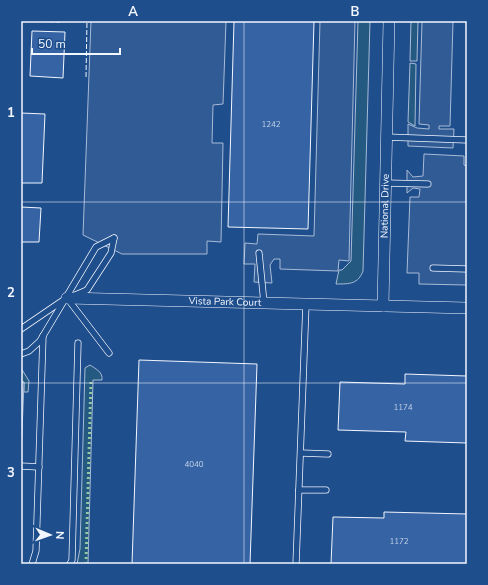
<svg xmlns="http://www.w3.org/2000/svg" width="488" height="585" viewBox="0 0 488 585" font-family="'Nunito Sans',sans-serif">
  <rect width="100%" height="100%" fill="#1f4e8c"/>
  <g fill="#245a82" stroke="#a8bbd7">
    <path d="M 358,21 L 370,21 L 363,271 C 358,284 350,284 336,284 L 339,270 L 342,270 L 351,261 Z"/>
    <polygon points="411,21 418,21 417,61 410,61"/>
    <polygon points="410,63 416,64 415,126 408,122"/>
    <path d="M 90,365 C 96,369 103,372 102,380 L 93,380 L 88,564 L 77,564 L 80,549 L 85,368 Z"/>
    <polygon points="21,368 29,381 28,392 24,392 24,382 21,382"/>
  </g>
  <g fill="#305b95" stroke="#a8bbd7">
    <polygon points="91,21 226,21 223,104 213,105 212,143 223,143 221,242 207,241 207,254 122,254 83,235"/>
    <polygon points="320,21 355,21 349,261 339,260 338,271 280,269 280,259 274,259 270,265 272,283 254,282 255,264 244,264 245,243 257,244 258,234 314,236"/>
    <polygon points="422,21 453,21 450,126 439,126 439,129 454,129 453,148 408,146 408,124 417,128 429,129 429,125 419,124"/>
    <polygon points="424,154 464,156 464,165 467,166 467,285 419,284 419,273 407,273 410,197 419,197 420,189 413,188 407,193 407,170 413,177 423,176"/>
    <polygon points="21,382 24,382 21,456"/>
  </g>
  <g fill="#3563a3" stroke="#f2f6ff">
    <polygon points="234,21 314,21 308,229 228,227"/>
    <polygon points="32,31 65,32 63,78 30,76"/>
    <polygon points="21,113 45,114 42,183 21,183"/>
    <polygon points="21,207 41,208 39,242 21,242"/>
    <polygon points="139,360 257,364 250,564 132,564"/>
    <polygon points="405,374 467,376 467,443 405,441 406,432 338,430 340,382 405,384"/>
    <polygon points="384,512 467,514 467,564 331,564 333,517 384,518"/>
  </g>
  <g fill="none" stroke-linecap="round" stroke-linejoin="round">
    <g stroke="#f2f6ff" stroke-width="7">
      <g id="service">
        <polyline points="386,137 467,140"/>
        <polyline points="385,183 428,184"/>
        <polyline points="259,253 264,303"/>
        <polyline points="433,268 467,269"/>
        <polyline points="73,296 87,290 111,253 114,238"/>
        <polyline points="67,298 109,353"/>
        <polyline points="21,329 65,299"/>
        <polyline points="21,354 29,351 40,341 96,247 114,238"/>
        <polyline points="301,453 328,454"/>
        <polyline points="21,466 39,467"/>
        <polyline points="299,490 326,490"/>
        <polyline points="32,564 36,551 43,336"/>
        <polyline points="70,564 72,560 78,343"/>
        <polyline points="296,564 306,304"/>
      </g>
    </g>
    <g stroke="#f2f6ff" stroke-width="12">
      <g id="minor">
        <path id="s1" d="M 67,298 L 467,308"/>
        <path id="s2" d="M 383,306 L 389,21"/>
      </g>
    </g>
    <use href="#service" stroke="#1f4e8c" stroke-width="5.5"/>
    <use href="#minor" stroke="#1f4e8c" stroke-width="11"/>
    <polyline stroke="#97c8a6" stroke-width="3" stroke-dasharray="2 3" stroke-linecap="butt" points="86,564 91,380"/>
    <g stroke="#f2f6ff" stroke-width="1" stroke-dasharray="5 2" stroke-linecap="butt">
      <polyline points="21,21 60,22 60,21"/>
      <polyline points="86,77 87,21"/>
    </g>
  </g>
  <path fill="none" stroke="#f2f6ff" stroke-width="1" stroke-opacity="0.55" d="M 244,21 L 244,564M 21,202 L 467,202M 21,383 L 467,383"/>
  <g text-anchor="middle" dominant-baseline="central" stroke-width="3" stroke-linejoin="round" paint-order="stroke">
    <g font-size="8" fill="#c3d1e8">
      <text x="271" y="124">1242</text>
      <text x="403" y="407">1174</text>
      <text x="194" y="464">4040</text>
      <text x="399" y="541">1172</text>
    </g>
    <g font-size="10" fill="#f2f6ff" stroke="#1f4e8c">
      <text stroke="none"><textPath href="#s2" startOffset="100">National Drive</textPath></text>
      <text stroke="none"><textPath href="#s1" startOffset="158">Vista Park Court</textPath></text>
    </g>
  </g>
  <rect width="488" height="585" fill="none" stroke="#1f4e8c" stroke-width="44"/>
  <g transform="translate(50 535) rotate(92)" stroke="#1f4e8c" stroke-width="3" paint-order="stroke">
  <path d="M0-3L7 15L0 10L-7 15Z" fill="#f2f6ff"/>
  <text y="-6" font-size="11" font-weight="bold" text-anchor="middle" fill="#f2f6ff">N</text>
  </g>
  <path d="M32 48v6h88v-6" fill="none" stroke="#f2f6ff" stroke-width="2"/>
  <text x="38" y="48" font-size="12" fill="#f2f6ff" stroke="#1f4e8c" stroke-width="3" paint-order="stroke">50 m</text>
  <rect x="22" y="22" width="444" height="541" fill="none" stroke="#f2f6ff" stroke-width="1.5"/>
  <g font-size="13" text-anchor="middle" font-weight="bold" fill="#f2f6ff">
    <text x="133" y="16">A</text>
    <text x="355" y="16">B</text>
    <text x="11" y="117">1</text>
    <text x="11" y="297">2</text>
    <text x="11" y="477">3</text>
  </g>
</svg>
